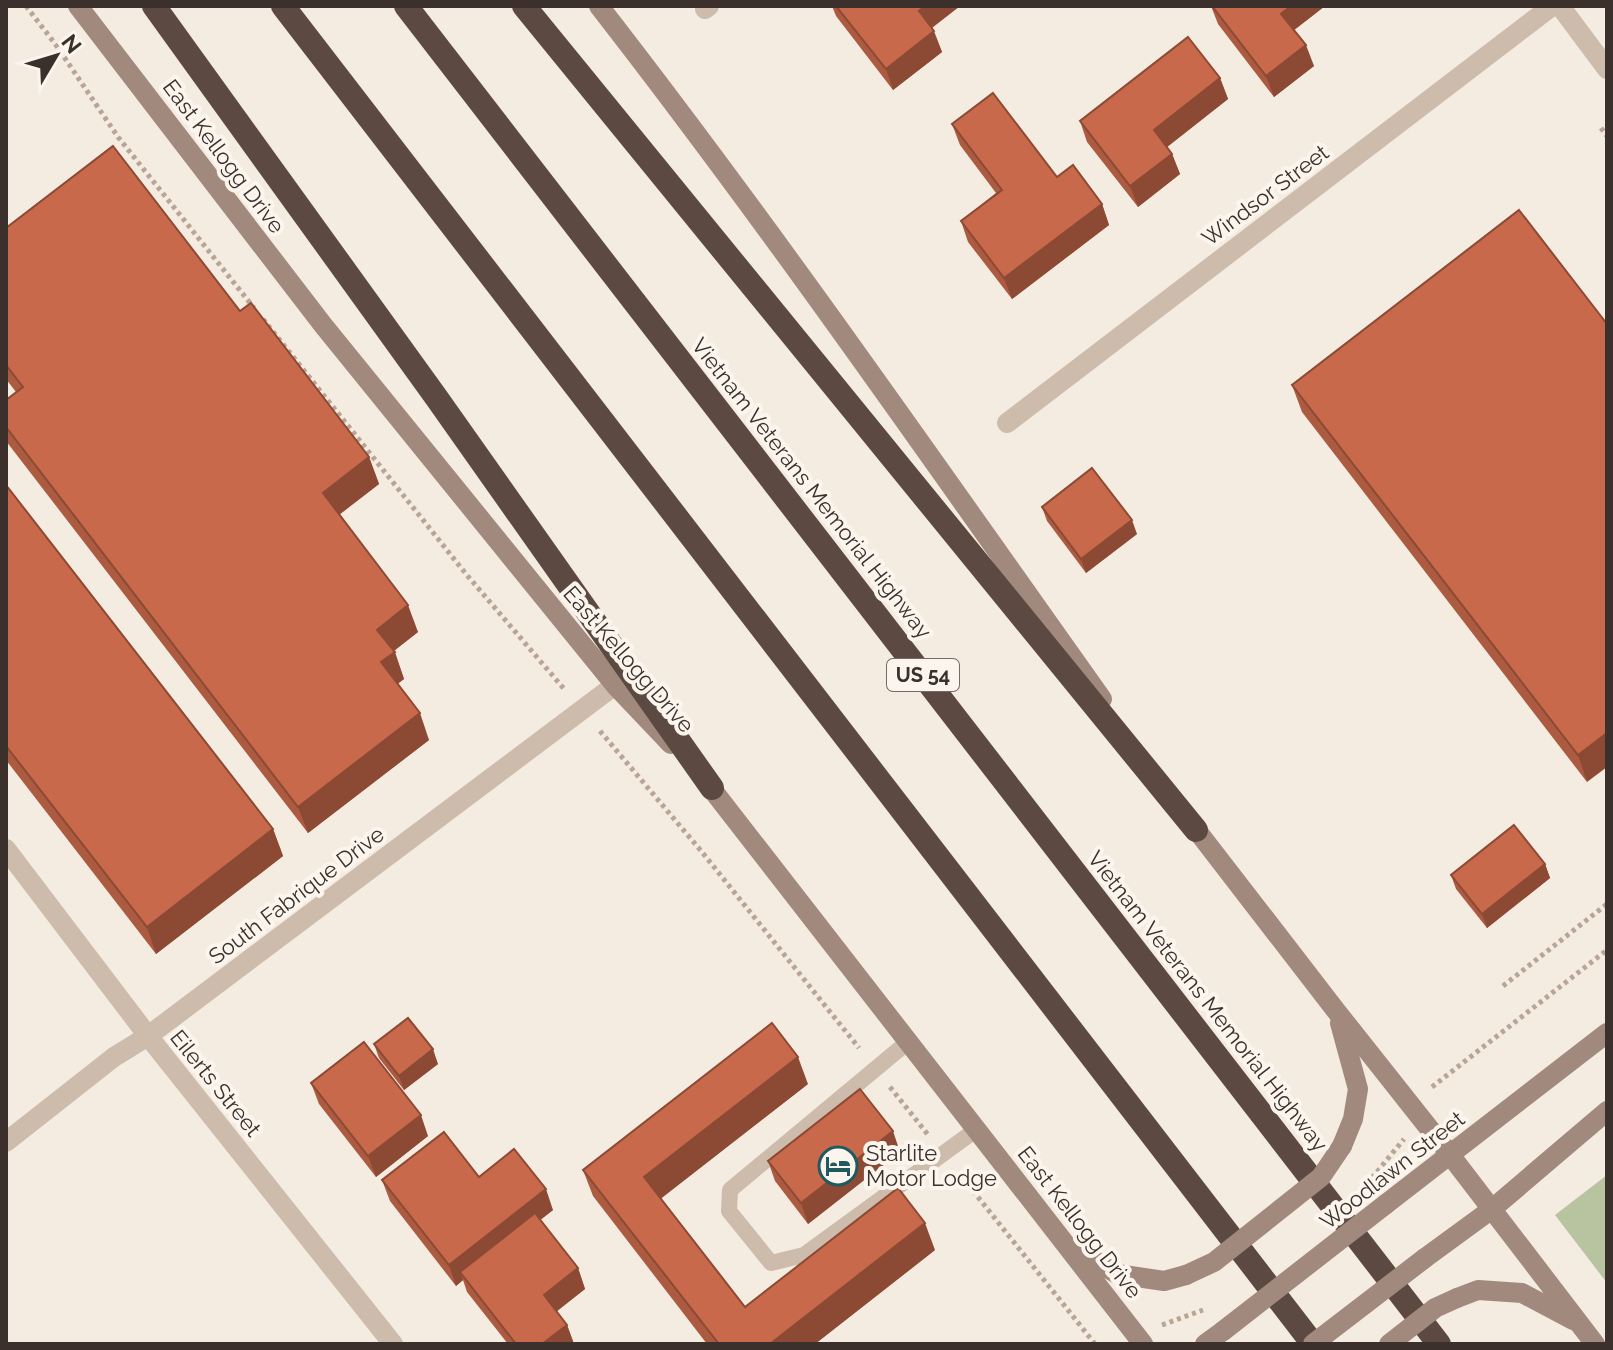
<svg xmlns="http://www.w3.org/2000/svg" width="1613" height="1350" viewBox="0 0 1613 1350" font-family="Raleway,sans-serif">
  <rect width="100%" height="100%" fill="#f4ebe1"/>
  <polygon fill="#b8c4a0" points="1607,1175 1607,1283 1555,1215"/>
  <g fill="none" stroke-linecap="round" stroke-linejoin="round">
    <g stroke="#b9a596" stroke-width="5" stroke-dasharray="4 4" stroke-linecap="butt">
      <polyline points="26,6 56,45 118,137 254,308"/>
      <polyline points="1601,128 1607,136"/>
      <polyline points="263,319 466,574 565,690"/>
      <polyline points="600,731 702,852 859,1048"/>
      <polyline points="1503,986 1607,904"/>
      <polyline points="890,1087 929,1136"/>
      <polyline points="1432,1087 1607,950"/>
      <polyline points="958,1172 1095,1344"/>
    </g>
    <polyline stroke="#cdbbac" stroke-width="16" points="909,1041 730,1190 729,1211 771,1263 804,1255 977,1129"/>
    <g stroke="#cdbbac" stroke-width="20">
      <polyline points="1560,6 1607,69"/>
      <polyline points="705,9 709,6"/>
      <polyline points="1007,423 1552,6"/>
      <polyline points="6,849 148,1036 393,1344"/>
      <polyline points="6,1142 114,1057 148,1036 615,685"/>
    </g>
    <g stroke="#a18a7d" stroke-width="20">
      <polyline points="78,6 323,325 615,685 671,744"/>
      <path d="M 599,6 C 774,231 937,467 1102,699"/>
      <polyline points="704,779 1143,1344"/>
      <polyline points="1188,819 1337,1012 1451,1156 1595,1344"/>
      <polyline points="1340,1023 1358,1089 1353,1119 1342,1146"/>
      <polyline points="1386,1204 1607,1033"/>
      <polyline points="1076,1249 1117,1274 1164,1281 1186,1275"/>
      <polyline points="1425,1258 1492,1209 1607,1111"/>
      <polyline points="1457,1298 1478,1290 1522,1293 1573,1320"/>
      <polyline points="1205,1344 1223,1331"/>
    </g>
    <g stroke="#5c4a42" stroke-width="24">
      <polyline points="154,6 436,397 712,788"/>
      <polyline points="283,6 1313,1344"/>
      <polyline points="406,6 1439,1344"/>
      <polyline points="524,6 1196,830"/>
    </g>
    <g stroke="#b9a596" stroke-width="5" stroke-dasharray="4 4" stroke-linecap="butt">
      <polyline points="1372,1178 1404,1139"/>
      <polyline points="1162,1325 1203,1310"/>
    </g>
    <g stroke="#a18a7d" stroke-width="20">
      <polyline points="1186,1275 1214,1262 1321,1177 1342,1146"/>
      <polyline points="1223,1331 1386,1204"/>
      <polyline points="1313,1344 1425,1258"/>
      <polyline points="1389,1344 1435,1308 1457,1298"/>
    </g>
  </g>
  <g fill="#ac5a40">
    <polygon points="832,6 960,6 932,28 942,52 893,90 836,16"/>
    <polygon points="1211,6 1325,6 1294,30 1314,66 1274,97 1218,24"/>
    <polygon points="1220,78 1228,99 1167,147 1172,154 1180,174 1138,207 1087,142 1080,121"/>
    <polygon points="952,124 1057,177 1102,204 1109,225 1012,299 968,242 961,221 996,193 960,145"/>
    <polygon points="1519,210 1587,782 1302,412 1292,385"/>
    <polygon points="6,228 240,311 369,457 379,484 339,515 418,632 394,651 404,679 397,684 429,740 308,833 6,441 6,400 16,392 6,379"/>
    <polygon points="6,485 273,829 283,856 156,954 6,760"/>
    <polygon points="1042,507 1137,534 1086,573 1047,521"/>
    <polygon points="1545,864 1550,878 1487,928 1456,889 1451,875"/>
    <polygon points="374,1044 438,1064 404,1090 379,1058"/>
    <polygon points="311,1083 428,1136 376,1177 319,1104"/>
    <polygon points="808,1084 661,1198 745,1307 935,1250 815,1344 707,1344 593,1196 583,1170"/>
    <polygon points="900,1152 808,1224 775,1181 768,1161"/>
    <polygon points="479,1177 553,1210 540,1220 578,1268 585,1289 556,1311 567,1325 574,1344 508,1344 467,1292 463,1280 456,1286 390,1201 382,1180"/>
  </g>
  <g fill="#8c4a34">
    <polygon points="925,6 960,6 926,32 919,11"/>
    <polygon points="1291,6 1325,6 1289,34 1281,14"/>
    <polygon points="934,31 942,52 893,90 886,69"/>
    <polygon points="1306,45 1314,66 1274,97 1266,76"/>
    <polygon points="1220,78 1228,99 1162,151 1154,130"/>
    <polygon points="1172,154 1180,174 1138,207 1130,186"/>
    <polygon points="1102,204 1109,225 1012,299 1004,278"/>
    <polygon points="369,457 379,484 332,520 323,493"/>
    <polygon points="1132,520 1137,534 1086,573 1081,559"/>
    <polygon points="408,605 418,632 387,656 377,630"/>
    <polygon points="395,652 404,679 391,689 381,662"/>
    <polygon points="420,713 429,740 308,833 298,807"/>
    <polygon points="1607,733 1607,767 1587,782 1578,755"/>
    <polygon points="273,829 283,856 156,954 147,927"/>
    <polygon points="1545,864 1550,878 1487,928 1482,914"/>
    <polygon points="433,1049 438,1064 404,1090 399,1076"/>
    <polygon points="798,1057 808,1084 654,1204 644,1177"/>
    <polygon points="421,1115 428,1136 376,1177 368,1156"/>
    <polygon points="893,1131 900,1152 808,1224 801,1203"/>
    <polygon points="546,1189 553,1210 465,1279 460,1272 463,1280 456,1286 449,1265"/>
    <polygon points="925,1223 935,1250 815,1344 770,1344"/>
    <polygon points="578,1268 585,1289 551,1316 544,1295"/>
    <polygon points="567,1325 574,1344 542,1344"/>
  </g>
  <g fill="#c8694b" stroke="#8c4a34" stroke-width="2">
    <polygon points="836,6 925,6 919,11 934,31 886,69"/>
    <polygon points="1212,6 1291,6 1281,14 1306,45 1266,76"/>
    <polygon points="1188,37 1220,78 1154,130 1172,154 1130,186 1080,121"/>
    <polygon points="993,93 1057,177 1073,165 1102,204 1004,278 961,221 1002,190 952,124"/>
    <polygon points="113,146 240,311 251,303 369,457 323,493 408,605 377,630 395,652 381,662 420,713 298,807 6,427 6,400 23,387 6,365 6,228"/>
    <polygon points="1519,210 1607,324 1607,733 1578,755 1292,385"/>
    <polygon points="1092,468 1132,520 1081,559 1042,507"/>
    <polygon points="6,485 273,829 147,927 6,746"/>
    <polygon points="1514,825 1545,864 1482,914 1451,875"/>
    <polygon points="408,1018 433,1049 399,1076 374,1044"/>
    <polygon points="772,1023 798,1057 644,1177 745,1307 898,1188 925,1223 770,1344 719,1344 583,1170"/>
    <polygon points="364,1042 421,1115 368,1156 311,1083"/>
    <polygon points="860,1089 893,1131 801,1203 768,1161"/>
    <polygon points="444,1132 479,1177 514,1149 546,1189 449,1265 382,1180"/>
    <polygon points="535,1213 578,1268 544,1295 567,1325 542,1344 516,1344 460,1272"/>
  </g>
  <defs>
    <g id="hotel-ring" transform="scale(2)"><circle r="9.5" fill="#fbf5ee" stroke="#1f5a5e" stroke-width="1.5"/><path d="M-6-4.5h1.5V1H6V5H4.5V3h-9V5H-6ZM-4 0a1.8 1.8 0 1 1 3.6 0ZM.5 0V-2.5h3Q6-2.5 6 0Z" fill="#1f5a5e"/></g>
  </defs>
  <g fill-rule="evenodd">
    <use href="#hotel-ring" x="838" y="1166"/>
  </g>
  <g text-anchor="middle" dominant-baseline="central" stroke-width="8" stroke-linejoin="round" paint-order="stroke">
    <rect fill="#fbf5ee" stroke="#756b66" stroke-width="2" x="887" y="659" width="72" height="32" rx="6"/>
    <g font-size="20" font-weight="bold" fill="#3b302b">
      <text x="923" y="675">US 54</text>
    </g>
    <g font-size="22" fill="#3b302b" stroke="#fbf5ee">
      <text transform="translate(224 156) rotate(53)">East Kellogg Drive</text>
      <text transform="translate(1265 195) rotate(-37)">Windsor Street</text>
      <text transform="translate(812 488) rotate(52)">Vietnam Veterans Memorial Highway</text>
      <text transform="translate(629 659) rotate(49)">East Kellogg Drive</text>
      <text transform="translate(296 895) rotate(-37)">South Fabrique Drive</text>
      <text transform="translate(1208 1001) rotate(52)">Vietnam Veterans Memorial Highway</text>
      <text transform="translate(216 1083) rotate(51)">Eilerts Street</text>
      <text transform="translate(1392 1170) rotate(-38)">Woodlawn Street</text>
      <text transform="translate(1080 1222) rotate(52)">East Kellogg Drive</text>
    </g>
    <g font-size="22" fill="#3b302b" stroke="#fbf5ee" text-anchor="start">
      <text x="866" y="1153">Starlite<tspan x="866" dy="25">Motor Lodge</tspan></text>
    </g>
  </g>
  <rect width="1613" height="1350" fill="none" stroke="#3b302b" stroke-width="16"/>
  <g transform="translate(56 56) rotate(52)" stroke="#fbf5ee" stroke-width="6" paint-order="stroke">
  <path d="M0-6L14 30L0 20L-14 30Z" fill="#3b302b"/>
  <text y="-12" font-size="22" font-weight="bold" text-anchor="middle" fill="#3b302b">N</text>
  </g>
</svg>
